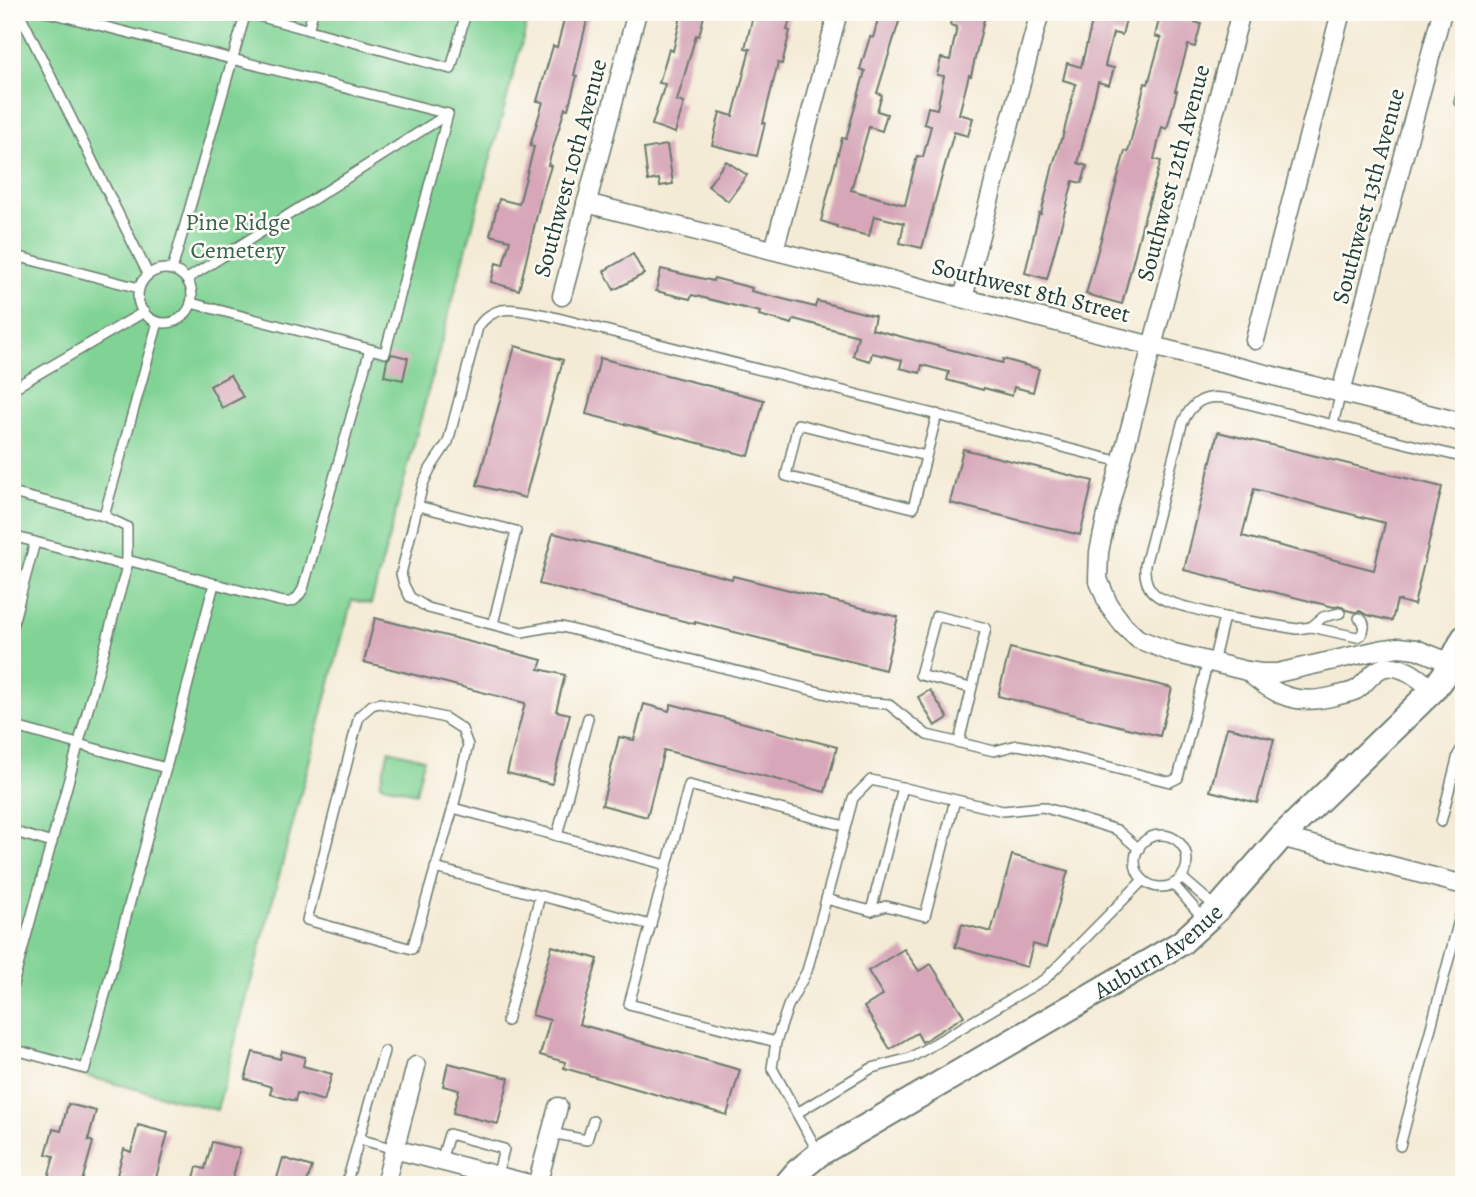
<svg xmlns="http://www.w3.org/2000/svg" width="1476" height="1197" viewBox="0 0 1476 1197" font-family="Alegreya,serif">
  <rect width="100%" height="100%" fill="#fdfcf7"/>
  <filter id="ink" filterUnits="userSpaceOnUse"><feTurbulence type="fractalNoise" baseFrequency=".0143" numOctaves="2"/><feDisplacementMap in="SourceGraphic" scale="14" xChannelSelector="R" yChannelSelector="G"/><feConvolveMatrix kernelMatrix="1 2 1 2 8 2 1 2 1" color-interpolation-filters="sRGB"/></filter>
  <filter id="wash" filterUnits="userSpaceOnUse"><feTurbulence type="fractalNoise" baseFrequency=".00686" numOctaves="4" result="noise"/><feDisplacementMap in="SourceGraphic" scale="28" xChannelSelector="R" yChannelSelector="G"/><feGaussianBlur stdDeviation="1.57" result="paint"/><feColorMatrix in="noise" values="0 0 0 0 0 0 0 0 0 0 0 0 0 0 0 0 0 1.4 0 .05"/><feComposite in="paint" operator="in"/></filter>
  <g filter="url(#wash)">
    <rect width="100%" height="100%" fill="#f4ebd6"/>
    <g fill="#80d394" stroke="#508864" stroke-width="2">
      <polygon points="12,12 530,12 371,604 352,600 217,1110 12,1057"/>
      <polygon points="389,750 424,759 416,793 380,784"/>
    </g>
    <g id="blocks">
      <g fill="#d7a7b9" fill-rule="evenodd">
        <polygon points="566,12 589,12 574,75 577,76 568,109 565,108 548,165 551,166 541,198 519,290 491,282 496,263 503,265 510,240 490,235 499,199 519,204 534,147 530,146 543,102 537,101 553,46 557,47"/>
        <polygon points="682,12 705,12 699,36 696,35 677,101 684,103 675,133 652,125 665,84 659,83 669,49 673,51"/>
        <polygon points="754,12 792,12 787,30 790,31 782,64 778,63 763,123 765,123 757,156 712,145 720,112 733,116 750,49 745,48"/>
        <polygon points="880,12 902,12 877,93 882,95 877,111 887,114 882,131 869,127 851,190 905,205 917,156 923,157 931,126 924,124 928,107 937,109 944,76 937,75 941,58 950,60 957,27 950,25 953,12 972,12 985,15 971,76 969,75 959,114 973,118 968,136 954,132 922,248 900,243 904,223 874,216 869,236 837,228 837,226 821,221 842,138 846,139 865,71 860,69 870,37 873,38"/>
        <polygon points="1095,12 1120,12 1119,17 1126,19 1122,35 1113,33 1105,66 1114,68 1109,85 1098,82 1078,163 1087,166 1082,183 1073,181 1047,279 1025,273 1039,213 1041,214 1053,165 1061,139 1062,139 1076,84 1063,80 1067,63 1081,67 1093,18 1094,18"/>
        <polygon points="1161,12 1201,24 1195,47 1188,45 1175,91 1177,91 1167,129 1162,127 1154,159 1161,161 1143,222 1122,304 1086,294 1125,151 1128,152 1145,83 1148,84 1161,38 1155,36"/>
        <polygon points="667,145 673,184 660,186 659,179 648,181 644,149"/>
        <polygon points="726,161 747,175 728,201 708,186"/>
        <polygon points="633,254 644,274 614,290 604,271"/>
        <polygon points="661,269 713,281 714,278 752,288 751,291 815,307 817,301 875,316 872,329 1002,363 1003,359 1039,369 1033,392 1014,387 1012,396 984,388 983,390 947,380 949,372 922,365 920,373 900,368 902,360 872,353 870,361 853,356 858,336 794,319 792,324 759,315 760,312 692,295 690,299 656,291"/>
        <polygon points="515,346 563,360 525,498 477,485"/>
        <polygon points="392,354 408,358 403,380 384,376 387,360"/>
        <polygon points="600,358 764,400 749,456 586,414"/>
        <polygon points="230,375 243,397 222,408 210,386"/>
        <path d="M 1218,432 L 1442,487 L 1414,605 L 1397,600 L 1392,621 L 1367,615 L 1360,611 L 1355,612 L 1346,610 L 1341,606 L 1334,607 L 1184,570 ZM 1254,489 L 1385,523 L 1374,570 L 1242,536 Z"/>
        <polygon points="963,449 1093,481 1080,535 950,503"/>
        <polygon points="553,533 732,579 733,576 898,617 885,670 695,622 695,624 539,584"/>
        <polygon points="375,618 542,660 539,669 565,675 556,711 570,714 552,784 507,773 525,703 364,662"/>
        <polygon points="1010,648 1172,688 1160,736 998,696"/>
        <polygon points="930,690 948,718 935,726 918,697"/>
        <polygon points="644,704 669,711 671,704 837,747 825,792 664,750 647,817 602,805 619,737 634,740"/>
        <polygon points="1227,727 1274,739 1257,803 1210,791"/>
        <polygon points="1012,855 1068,871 1046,948 1033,944 1027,967 955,947 962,924 991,932"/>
        <polygon points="552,946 598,959 579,1024 740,1070 727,1115 564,1068 565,1062 540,1055 550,1020 532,1015"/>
        <polygon points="904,949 919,971 931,964 964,1016 922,1042 917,1033 890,1049 864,1007 883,995 868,971"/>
        <polygon points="282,1051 305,1057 303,1066 332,1074 324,1101 297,1093 295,1101 270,1094 272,1087 245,1079 253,1052 280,1059"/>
        <polygon points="448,1063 509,1078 498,1124 453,1113 459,1090 443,1086"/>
        <polygon points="68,1104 96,1111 88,1140 93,1142 81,1185 46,1185 54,1156 46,1154 53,1129 61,1131"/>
        <polygon points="138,1125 168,1133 154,1185 122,1185 124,1176 117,1175 124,1149 131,1152"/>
        <polygon points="212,1142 240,1149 231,1185 192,1185 197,1167 205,1169"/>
        <polygon points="283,1158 312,1167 306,1185 275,1185"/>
      </g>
    </g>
  </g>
  <g filter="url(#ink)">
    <use href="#blocks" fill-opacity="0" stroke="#6a7a6d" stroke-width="2"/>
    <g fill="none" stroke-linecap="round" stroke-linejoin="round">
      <g stroke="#6a7a6d" stroke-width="12">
        <g id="lane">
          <polyline points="19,12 148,274"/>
          <polyline points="47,12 448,114 385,353 191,303"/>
          <polyline points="244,12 451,69 466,12"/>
          <polyline points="308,30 313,12"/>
          <polyline points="1459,102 1464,84"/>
          <polyline points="12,255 139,288"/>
          <circle cx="165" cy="296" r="27"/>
          <polyline points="172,270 246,12"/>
          <polyline points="187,279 448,114"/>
          <polyline points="12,389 144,312"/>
          <polyline points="1333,424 1341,392"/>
          <polyline points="926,456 798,424 786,476 913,508 937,414"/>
          <path d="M 1121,462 L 546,315 C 518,310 496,301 478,327 L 448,442 L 430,469 L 423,484 L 401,574 L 404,585 L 410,597 L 428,608 L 522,632 L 549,627 L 562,627 L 859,702 L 888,704 L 927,735 L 994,751 L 1017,745 L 1029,747 L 1170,782 L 1178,778 L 1208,661"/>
          <polyline points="12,493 104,516 127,527 127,565"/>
          <polyline points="418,506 516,531 493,624"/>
          <polyline points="104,516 158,322"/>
          <polyline points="12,536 127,566 12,988"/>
          <path d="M 127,560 L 279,601 C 293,604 296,601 303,589 L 370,349"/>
          <path d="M 1340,613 L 1323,617 L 1311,627 L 1357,637 L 1361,635 C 1365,629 1366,622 1359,618"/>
          <polyline points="1224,617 1297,629 1311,627"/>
          <polyline points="12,627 35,542"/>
          <path d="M 1213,663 L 1224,617 C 1212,614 1199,610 1186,607 C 1161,600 1143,595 1145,565 L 1182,424 C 1192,401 1205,394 1229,399 L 1461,457"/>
          <polygon points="380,703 445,718 462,729 468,745 453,808 412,949 307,920 359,716 372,705"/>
          <polyline points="12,726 166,768 85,1069 12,1049"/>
          <polyline points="959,742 986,628 936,616 920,675 971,688"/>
          <polyline points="1458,755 1464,744"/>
          <polyline points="166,768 214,584"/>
          <polyline points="453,808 667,865"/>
          <polyline points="1441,822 1458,755 1464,756"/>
          <polyline points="12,831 52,843"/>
          <circle cx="1161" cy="861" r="26"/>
          <polyline points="557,836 588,718"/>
          <polyline points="435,868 651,925"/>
          <polyline points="1181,877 1217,908"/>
          <polyline points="1173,884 1204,919"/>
          <polyline points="826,899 871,911 886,906 925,916 955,800"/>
          <polyline points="871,911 903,787"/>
          <polyline points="507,1021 540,896"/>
          <polyline points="776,1042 629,1004 689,785 845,826"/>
          <polyline points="797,1113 872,1068 910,1058 1045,979 1143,880"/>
          <polyline points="551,1133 587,1140 593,1121"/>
          <polyline points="359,1139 394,1149"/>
          <polyline points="1400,1146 1464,901"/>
          <polyline points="818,1152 772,1068 776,1042 788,1006 807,971 853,798 871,780 1003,811 1043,807 1117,830 1139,849"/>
          <polyline points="441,1161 449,1134 504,1149 495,1185"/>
          <polyline points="346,1185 384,1051"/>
        </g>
      </g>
      <g stroke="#6a7a6d" stroke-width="21">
        <g id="street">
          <polyline points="1241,12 1106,519 1099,552 1098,579 1109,606 1124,626 1138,639 1174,653 1247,671"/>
          <polyline points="586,203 1152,346 1464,423"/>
          <polyline points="774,250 838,12"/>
          <polyline points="562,296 637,12"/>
          <polyline points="963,298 1040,12"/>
          <polyline points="1255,340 1341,12"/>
          <polyline points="1341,392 1442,12"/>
          <path d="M 1433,690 C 1421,680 1403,664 1386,667 C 1373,669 1366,684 1356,690 C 1350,693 1342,694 1335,696 C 1297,706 1275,696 1247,671 L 1261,673 L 1277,673 L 1379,650 L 1399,647 L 1416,649 L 1451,663"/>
          <polyline points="1281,837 1464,885"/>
          <polyline points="394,1149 533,1185"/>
          <polyline points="385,1185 416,1066"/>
          <polyline points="537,1185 558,1107"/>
        </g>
      </g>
      <g stroke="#6a7a6d" stroke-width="28">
        <g id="secondary">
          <path id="s1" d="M 786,1185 L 797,1172 L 819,1154 L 1181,943 L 1218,909 L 1281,837 L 1433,690 L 1447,671 L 1464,638"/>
        </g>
      </g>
      <use href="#lane" stroke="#fff" stroke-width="9"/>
      <use href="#street" stroke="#fff" stroke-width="18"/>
      <use href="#secondary" stroke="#fff" stroke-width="24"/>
    </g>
  </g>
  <g text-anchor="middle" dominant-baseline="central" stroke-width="5" stroke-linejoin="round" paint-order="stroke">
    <g font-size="24" fill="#1f3d34" stroke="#fdfcf7">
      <text transform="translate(570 168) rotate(-75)">Southwest 10th Avenue</text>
      <text transform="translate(1173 173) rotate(-75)">Southwest 12th Avenue</text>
      <text transform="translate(1368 196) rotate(-75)">Southwest 13th Avenue</text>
      <text transform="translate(1031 290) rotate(14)">Southwest 8th Street</text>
      <text stroke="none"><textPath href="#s1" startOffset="441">Auburn Avenue</textPath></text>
    </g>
    <g font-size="24" fill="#37624c" stroke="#fdfcf7">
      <text x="238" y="222">Pine Ridge<tspan x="238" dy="28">Cemetery</tspan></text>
    </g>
  </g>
  <rect width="1476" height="1197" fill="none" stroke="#fdfcf7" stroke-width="42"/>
</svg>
